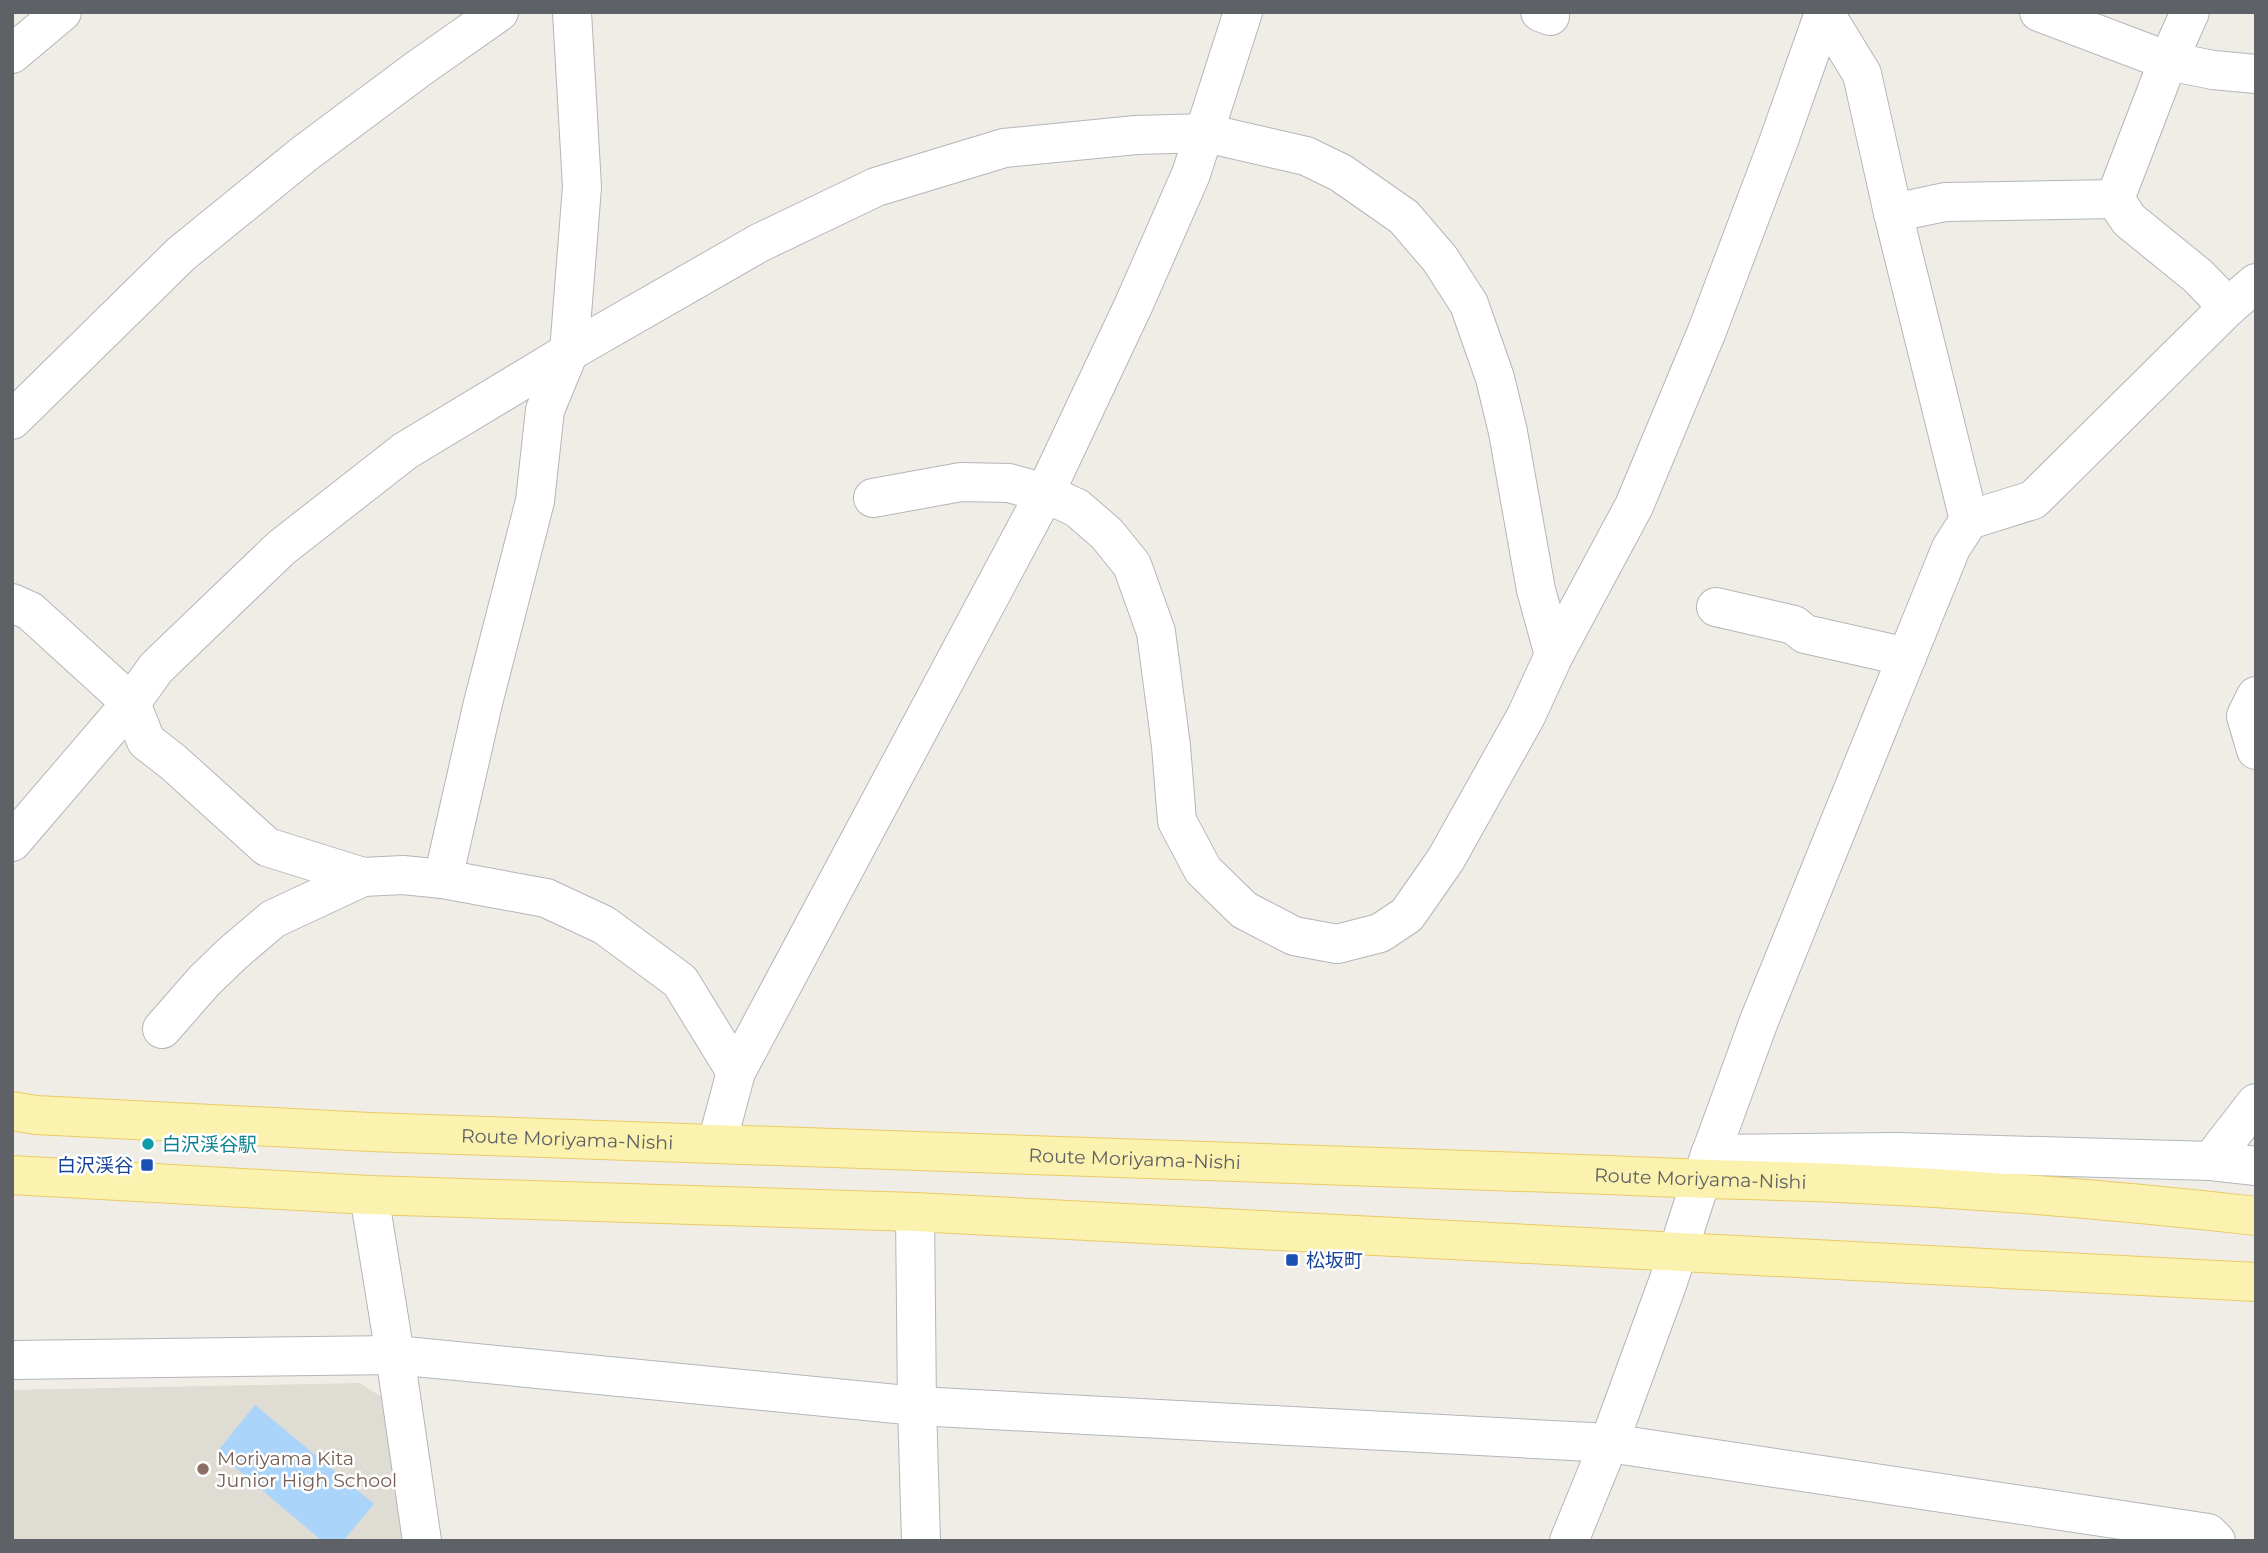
<svg xmlns="http://www.w3.org/2000/svg" width="2268" height="1553" viewBox="0 0 2268 1553" font-family="Montserrat,'Noto Sans JP',sans-serif">
  <rect width="100%" height="100%" fill="#efede6"/>
  <polygon fill="#dfdcd4" points="360,1383 383,1398 406,1541 12,1541 12,1390"/>
  <polygon fill="#abd4fa" points="255,1405 374,1504 343,1541 322,1541 217,1452"/>
  <g fill="none" stroke-linecap="round" stroke-linejoin="round">
    <g stroke="#b3b6ba" stroke-width="40">
      <g id="minor">
        <polyline points="1540,12 1550,16"/>
        <polyline points="1824,12 1862,74 1893,213 1969,520"/>
        <polyline points="2039,12 2168,61 2213,70 2256,74"/>
        <polyline points="2190,12 2168,61 2115,199 2129,220 2198,276 2228,307"/>
        <polyline points="12,54 62,12"/>
        <polyline points="1893,213 1945,202 2115,199"/>
        <polyline points="12,420 181,254 304,154 418,69 499,12"/>
        <polyline points="873,498 961,482 1009,483 1045,493 1077,508 1107,534 1132,565 1156,632 1171,746 1177,821 1203,870 1244,910 1294,936 1337,944 1380,933 1407,915 1446,859 1526,716 1554,655"/>
        <polyline points="12,603 30,611 131,703 146,741 173,762 267,847 363,877 403,875 443,879 546,898 604,925 680,981 736,1072"/>
        <polyline points="1716,607 1794,625 1805,634 1907,657"/>
        <polyline points="2256,696 2246,716 2256,750"/>
        <polyline points="12,842 131,703 156,668 281,548 405,451 569,352 759,243 876,187 1004,148 1136,135 1206,133 1306,156 1341,173 1404,217 1440,259 1469,304 1495,378 1508,432 1536,590 1554,655 1634,506 1707,331 1778,143 1824,13"/>
        <polyline points="443,879 483,703 535,501 545,410 569,352 582,187 572,12"/>
        <polyline points="162,1029 204,981 233,953 273,919 363,877"/>
        <polyline points="717,1143 736,1072 1045,493 1134,304 1191,174 1243,12"/>
        <polyline points="1710,1154 1897,1152 2211,1161 2256,1166"/>
        <polyline points="2211,1161 2256,1103"/>
        <polyline points="369,1195 395,1355 422,1541"/>
        <polyline points="915,1212 917,1406 921,1541"/>
        <polyline points="12,1360 395,1355 917,1406 1609,1443 2208,1533 2216,1541"/>
        <polyline points="1569,1541 1609,1443 1668,1282 1701,1180 1759,1021 1951,548 1969,520 2033,500 2228,307 2256,283"/>
      </g>
    </g>
    <g stroke="#eaca64" stroke-width="40">
      <g id="major">
        <path id="s1" d="M 12,1111 L 36,1115 L 370,1132 L 1609,1175 C 1685,1179 1761,1180 1838,1183 C 1977,1189 2117,1200 2256,1216"/>
        <polyline points="12,1175 369,1195 915,1212 2256,1282"/>
      </g>
    </g>
    <use href="#minor" stroke="#fff" stroke-width="38"/>
    <use href="#major" stroke="#fbf2af" stroke-width="38"/>
  </g>
  <circle fill="#0f9aa8" stroke="#fff" stroke-width="2.5" cx="148" cy="1144" r="7"/>
  <g fill="#1a4fb4" stroke="#fff" stroke-width="2.5">
    <rect x="140" y="1158" width="14" height="14" rx="3.5"/>
    <rect x="1285" y="1253" width="14" height="14" rx="3.5"/>
  </g>
  <circle fill="#8d6e63" stroke="#fff" stroke-width="2.5" cx="203" cy="1469" r="7"/>
  <g text-anchor="middle" dominant-baseline="central" stroke-width="5" stroke-linejoin="round" paint-order="stroke">
    <g font-size="19" fill="#5e6165" stroke="#fff">
      <text stroke="none"><textPath href="#s1" startOffset="556">Route Moriyama-Nishi</textPath></text>
      <text stroke="none"><textPath href="#s1" startOffset="1124">Route Moriyama-Nishi</textPath></text>
      <text stroke="none"><textPath href="#s1" startOffset="1690">Route Moriyama-Nishi</textPath></text>
    </g>
    <g font-size="19" fill="#0d838f" stroke="#fff" text-anchor="start">
      <text x="162" y="1144">白沢渓谷駅</text>
    </g>
    <g font-size="19" fill="#164399" stroke="#fff" text-anchor="end">
      <text x="133" y="1165">白沢渓谷</text>
      <text x="1306" y="1260" text-anchor="start">松坂町</text>
    </g>
    <g font-size="19" fill="#785e54" stroke="#fff" text-anchor="start">
      <text x="217" y="1458">Moriyama Kita<tspan x="217" dy="22">Junior High School</tspan></text>
    </g>
  </g>
  <rect width="2268" height="1553" fill="none" stroke="#5e6165" stroke-width="28"/>
</svg>
